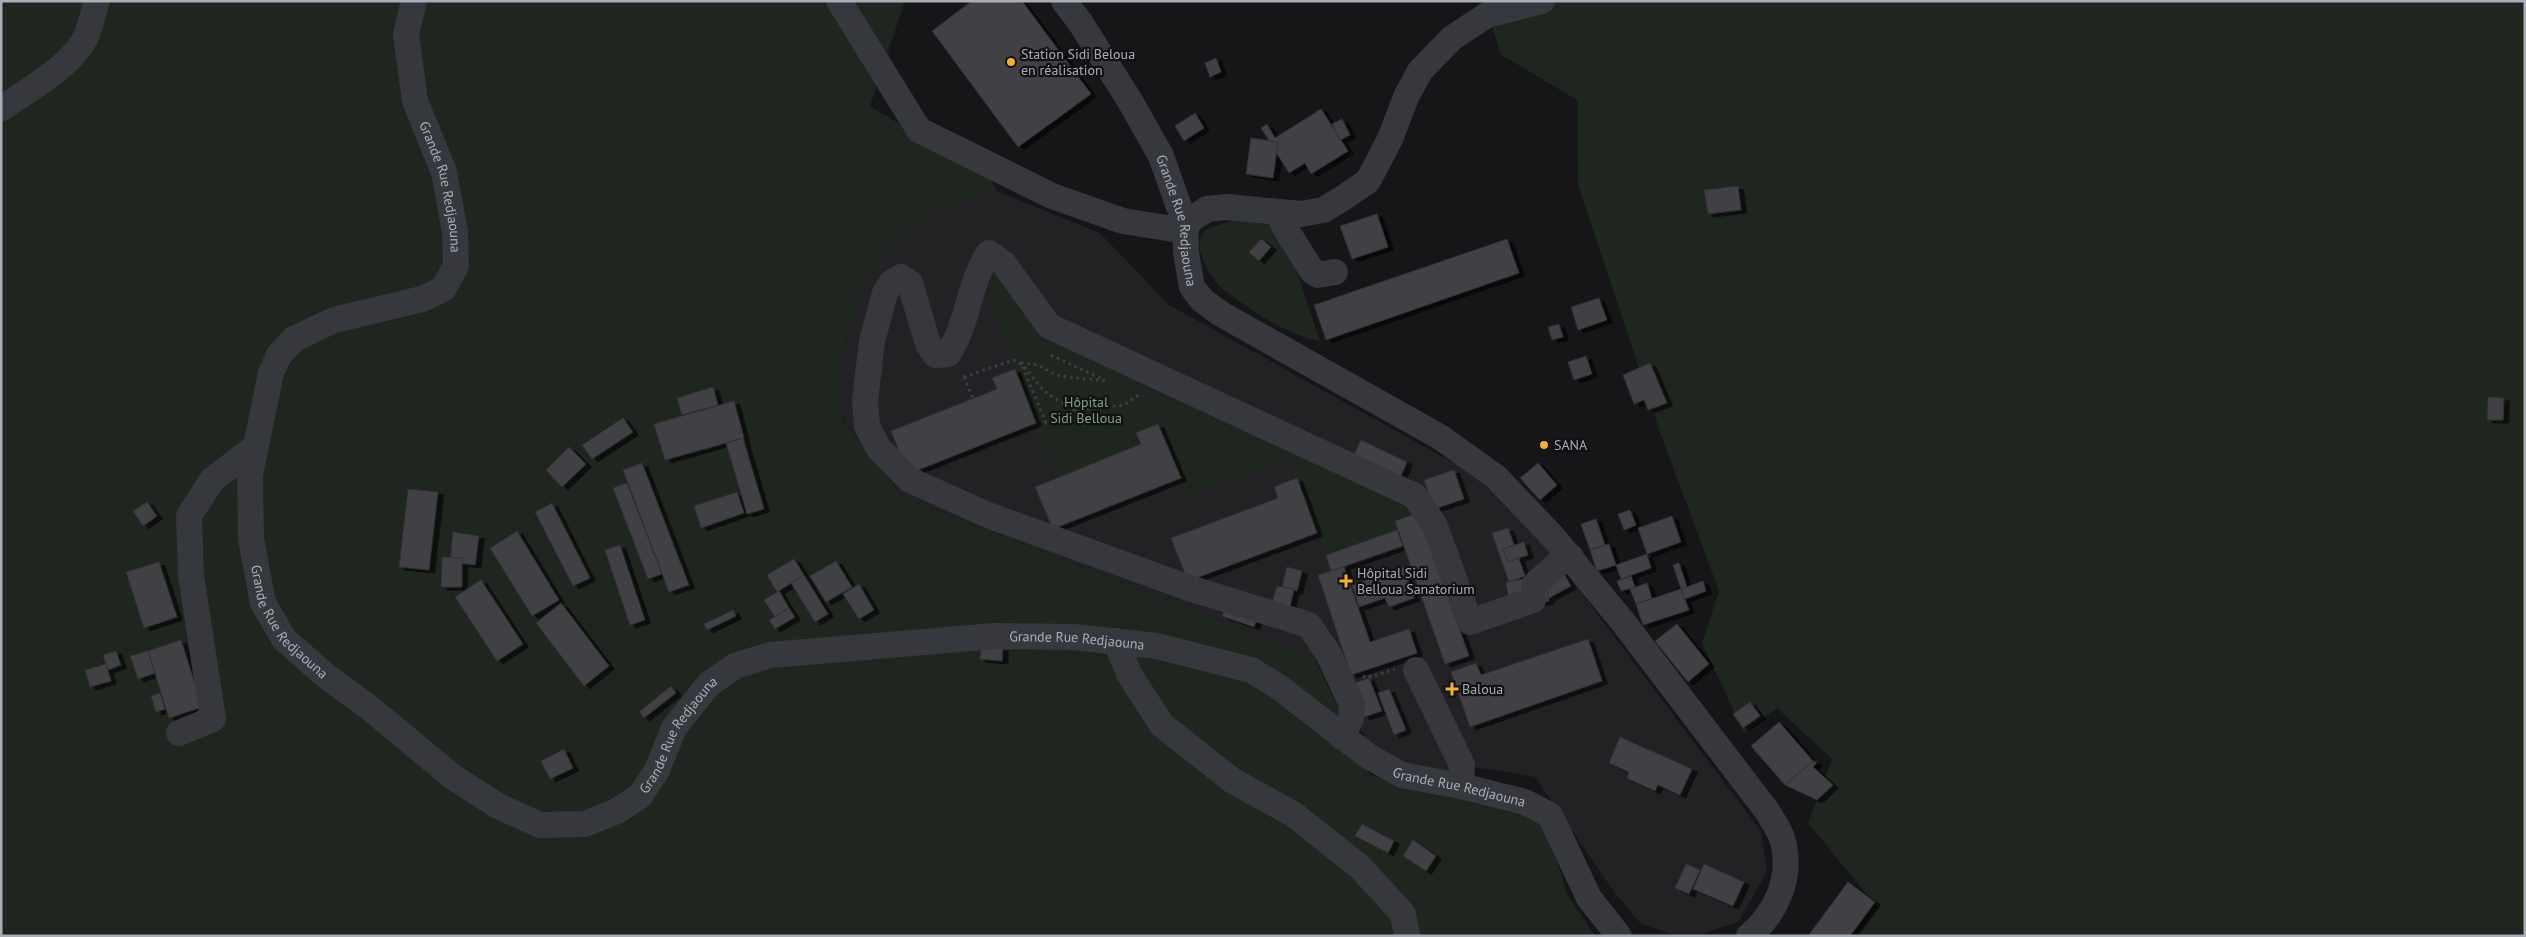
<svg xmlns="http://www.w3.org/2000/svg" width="2526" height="937" viewBox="0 0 2526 937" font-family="'PT Sans',sans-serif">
  <defs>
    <filter id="shadow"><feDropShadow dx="5.5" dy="3" stdDeviation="0" flood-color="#0009"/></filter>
  </defs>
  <rect width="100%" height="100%" fill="#161618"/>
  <polygon fill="#222225" points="997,191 1100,233 1169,305 1490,483 1559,563 1761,831 1767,872 1738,922 1695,936 1679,936 1641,924 1612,889 1535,777 1462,765 1449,774 1404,765 1372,747 1314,657 904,498 842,418 842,356 862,285 900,232 945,206"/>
  <g fill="#1e261f">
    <polygon points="1,1 905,1 870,106 990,178 997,191 945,206 900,232 862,285 842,356 842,419 904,498 1314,657 1370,775 1544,819 1567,894 1595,936 1,936"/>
    <polygon points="1485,1 2525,1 2525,936 1856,936 1877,907 1808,823 1832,759 1777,708 1744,733 1702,643 1719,591 1661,435 1578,184 1577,100 1500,54"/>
    <path d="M 1240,218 L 1276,221 L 1294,263 L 1320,341 C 1284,335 1250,309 1221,288 C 1212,277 1196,255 1200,239 C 1200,236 1204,232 1206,229 Z"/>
    <polygon points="995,276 1125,371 1131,383 1145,390 1158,422 1153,392 1410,501 1416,511 1395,521 1397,530 1326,555 1297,478 1286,462 1188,495 1158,424 1137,433 1141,444 1054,479 989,297"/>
  </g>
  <g fill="#404145" stroke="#303034" filter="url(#shadow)">
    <polygon points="972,1 1022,1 1091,94 1018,147 932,31"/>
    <polygon points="1216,58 1221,72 1210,77 1205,63"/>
    <polygon points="1321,109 1348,151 1311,174 1305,163 1289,173 1261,128 1267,124 1275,138"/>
    <polygon points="1195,113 1204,128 1184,141 1175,126"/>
    <polygon points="1342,119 1350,135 1340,140 1332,124"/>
    <polygon points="1251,138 1278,142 1273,178 1246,174"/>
    <polygon points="1738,186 1741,210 1708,214 1704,190"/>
    <polygon points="1377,214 1388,247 1352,259 1340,226"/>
    <polygon points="1261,239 1271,247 1259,261 1249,252"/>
    <polygon points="1507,239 1519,273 1326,340 1314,305"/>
    <polygon points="1599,298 1607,320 1578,330 1571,307"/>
    <polygon points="1559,324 1563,337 1552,340 1548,327"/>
    <polygon points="1586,356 1592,374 1574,380 1568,362"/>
    <polygon points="1650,363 1667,403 1648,410 1644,400 1634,404 1623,375"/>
    <polygon points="1015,369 1036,423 908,474 891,431 997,389 992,378"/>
    <polygon points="713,387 718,405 682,415 677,398"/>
    <polygon points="2488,397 2504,398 2503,420 2487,420"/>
    <polygon points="734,401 744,438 665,460 654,424"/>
    <polygon points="623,418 633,432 592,459 582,445"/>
    <polygon points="1158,424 1181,478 1053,529 1035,487 1141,444 1136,433"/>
    <polygon points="743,438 764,509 747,514 726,443"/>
    <polygon points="1361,440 1407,462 1400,478 1354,455"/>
    <polygon points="569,447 586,464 562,487 546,470"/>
    <polygon points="642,463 689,585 669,592 623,470"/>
    <polygon points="1538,463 1557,485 1540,500 1520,478"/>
    <polygon points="1454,470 1464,499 1434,509 1424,480"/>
    <polygon points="1297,478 1317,533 1188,581 1171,538 1278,498 1274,487"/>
    <polygon points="627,483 662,574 648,579 613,488"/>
    <polygon points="408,489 438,492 429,570 399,567"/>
    <polygon points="737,492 744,513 701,528 694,506"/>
    <polygon points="147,502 157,516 143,526 133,511"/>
    <polygon points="552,503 590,578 573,586 535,512"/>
    <polygon points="1630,510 1636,525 1624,530 1618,514"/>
    <polygon points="1418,513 1469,656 1445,664 1395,521"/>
    <polygon points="1672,516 1681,542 1647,554 1638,528"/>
    <polygon points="1596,519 1605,545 1590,550 1581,524"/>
    <polygon points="1508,528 1525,576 1509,582 1492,533"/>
    <polygon points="1397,530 1403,546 1331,571 1326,555"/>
    <polygon points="517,531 559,600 532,616 490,548"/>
    <polygon points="453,532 479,536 475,565 450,562"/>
    <polygon points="1524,542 1528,555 1508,562 1503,549"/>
    <polygon points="1609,544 1616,565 1597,571 1590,550"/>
    <polygon points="620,545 645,620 630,625 605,550"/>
    <polygon points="1647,554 1651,568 1621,579 1616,565"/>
    <polygon points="442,557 462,558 462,587 441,587"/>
    <polygon points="1555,558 1571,586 1549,598 1543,589"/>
    <polygon points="794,559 804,575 777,592 767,575"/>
    <polygon points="836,561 852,587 826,602 810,576"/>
    <polygon points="159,562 177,617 144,628 126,572"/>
    <polygon points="1679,563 1687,587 1681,589 1673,565"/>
    <polygon points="1287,567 1302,571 1297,591 1282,587"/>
    <polygon points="1344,567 1370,642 1409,629 1417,653 1351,675 1318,575"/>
    <polygon points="1403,567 1414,598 1389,607 1385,598 1359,607 1352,585"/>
    <polygon points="804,575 828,614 815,622 791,583"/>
    <polygon points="1545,576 1549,601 1510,607 1506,582"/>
    <polygon points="1631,576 1635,587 1621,591 1617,581"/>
    <polygon points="481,580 523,644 497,661 455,597"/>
    <polygon points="1703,581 1706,591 1685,599 1681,589"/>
    <polygon points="1647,583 1652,599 1636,604 1630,589"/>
    <polygon points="859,584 874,610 859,619 843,594"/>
    <polygon points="1277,586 1294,589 1290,607 1272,603"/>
    <polygon points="1681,589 1689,610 1643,625 1636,604"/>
    <polygon points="779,591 789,608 775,617 764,600"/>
    <polygon points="1227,602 1259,613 1254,627 1222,616"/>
    <polygon points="561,603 609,666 584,686 536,623"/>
    <polygon points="789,608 795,617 775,629 769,620"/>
    <polygon points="733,610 736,616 707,630 704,624"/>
    <polygon points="1677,624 1709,664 1688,682 1655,641"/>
    <polygon points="1588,639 1602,681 1470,727 1451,672 1476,663 1481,675"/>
    <polygon points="181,640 202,707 169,718 148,651"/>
    <polygon points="981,647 1003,648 1002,661 980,659"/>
    <polygon points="116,651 121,665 108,670 103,655"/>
    <polygon points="148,651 155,673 138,679 130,656"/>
    <polygon points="106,664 111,681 90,687 85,670"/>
    <polygon points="1369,678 1382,711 1364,717 1352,684"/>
    <polygon points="671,686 676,693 644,718 639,712"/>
    <polygon points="1389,689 1406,730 1394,735 1378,693"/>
    <polygon points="160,693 165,709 156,712 151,696"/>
    <polygon points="1750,702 1760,716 1743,728 1733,714"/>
    <polygon points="1779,722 1813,761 1785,785 1751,746"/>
    <polygon points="1620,737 1692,769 1680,795 1658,785 1655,791 1627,778 1629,772 1609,763"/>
    <polygon points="564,749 573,768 550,779 541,761"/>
    <polygon points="1813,761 1817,762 1813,767 1833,785 1817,800 1785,785"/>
    <polygon points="1362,824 1394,841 1388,853 1355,836"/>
    <polygon points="1413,840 1436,856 1426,871 1403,856"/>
    <polygon points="1686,864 1700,870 1689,894 1675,888"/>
    <polygon points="1704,864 1744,882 1733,906 1693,889"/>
    <polygon points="1848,882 1875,902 1850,936 1808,936"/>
  </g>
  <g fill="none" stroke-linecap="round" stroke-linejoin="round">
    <g stroke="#3d3f44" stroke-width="3" stroke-dasharray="2.5 4" stroke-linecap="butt">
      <polyline points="1051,355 1100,378"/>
      <path d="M 964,377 L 1013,360 C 1028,365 1034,383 1047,393 C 1055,399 1065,404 1074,410 L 1046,423 L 1021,363 L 1038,365 L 1056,375 L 1068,377 L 1108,381"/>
      <polyline points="964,377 973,399"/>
      <polyline points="1074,410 1124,405 1141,393"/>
      <polyline points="1363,677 1368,675 1371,677 1395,669"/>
    </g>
    <g stroke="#37383d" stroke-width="26">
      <path id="s1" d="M 414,1 L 406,34 L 415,101 L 444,172 L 455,232 L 456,266 L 443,289 L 422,299 L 334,320 L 294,339 L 279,355 L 271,373 L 250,475 L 251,539 L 263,603 L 284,639 L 326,676 L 371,709 L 453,777 L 498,806 L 540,825 L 585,824 L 617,811 L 640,796 L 657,770 L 674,728 L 709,684 L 735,666 L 770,655 L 995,636 L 1073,637 L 1157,646 L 1251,670 L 1279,687 L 1368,756 L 1402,775 L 1461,786 L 1525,802 L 1550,815 L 1589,898 L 1619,936"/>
      <polyline points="839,1 919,130 1052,196 1123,221 1186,231"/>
      <path id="s2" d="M 1064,1 L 1080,22 L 1130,101 L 1161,156 L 1185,224 L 1186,253 L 1192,287 L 1202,300 L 1221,314 L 1440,437 L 1496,477 L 1553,537 L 1623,622 L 1767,811 C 1773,821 1782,833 1784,846 C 1791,881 1775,914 1749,936"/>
      <path d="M 1,109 C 26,91 68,68 83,42 C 91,29 92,15 97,1"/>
      <polyline points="1279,213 1284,226 1312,271 1318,275 1335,272"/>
      <polyline points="1185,224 1207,209 1227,207 1301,214 1323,210 1340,200 1368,181 1390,139 1406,97 1420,71 1452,38 1487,15 1542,1"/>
      <polyline points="1534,585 1559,563 1571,557"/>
      <polyline points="1116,641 1129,674 1162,725 1233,781 1293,814 1360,867 1403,914 1407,936"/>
      <polyline points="1416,670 1462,765 1461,786"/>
      <polyline points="179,733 213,719 191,575 189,516 212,480 256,446"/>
      <path d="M 1342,737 L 1351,718 L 1352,705 L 1328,653 L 1309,625 L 1189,588 L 988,515 L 910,480 L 879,449 L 867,426 L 865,401 L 872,341 L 885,293 L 892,282 L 901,277 L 910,283 L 928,344 L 936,355 L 948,354 C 969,323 968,283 989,253 L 1004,264 L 1049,326 L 1415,496 L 1434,524 L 1470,622 L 1533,600"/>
    </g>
  </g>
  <g fill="#f2b134" stroke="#111113" stroke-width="2">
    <circle cx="1011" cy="62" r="5"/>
    <circle cx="1544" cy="445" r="5"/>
    <path d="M1343.5 573.5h5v5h5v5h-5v5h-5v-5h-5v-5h5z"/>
    <path d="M1449.5 681.5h5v5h5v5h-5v5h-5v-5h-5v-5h5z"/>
  </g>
  <g text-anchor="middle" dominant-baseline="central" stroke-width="4.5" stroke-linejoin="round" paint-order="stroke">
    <g font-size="14" fill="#a8adb8" stroke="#111113" text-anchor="start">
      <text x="1021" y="54">Station Sidi Beloua<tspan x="1021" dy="16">en réalisation</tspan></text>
      <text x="1554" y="445">SANA</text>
      <text x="1357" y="573">Hôpital Sidi<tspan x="1357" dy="16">Belloua Sanatorium</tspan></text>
      <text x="1462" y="689">Baloua</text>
    </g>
    <g font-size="14" fill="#a8adb8" stroke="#111113">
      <text stroke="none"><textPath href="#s1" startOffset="192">Grande Rue Redjaouna</textPath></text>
      <text stroke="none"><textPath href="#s2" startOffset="250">Grande Rue Redjaouna</textPath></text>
      <text stroke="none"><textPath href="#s1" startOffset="762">Grande Rue Redjaouna</textPath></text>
      <text stroke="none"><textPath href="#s1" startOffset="1708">Grande Rue Redjaouna</textPath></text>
      <text stroke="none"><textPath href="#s1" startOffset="1272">Grande Rue Redjaouna</textPath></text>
      <text stroke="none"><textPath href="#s1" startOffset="2128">Grande Rue Redjaouna</textPath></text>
    </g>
    <g font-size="14" fill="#7fa381" stroke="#111113">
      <text x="1086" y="402">Hôpital<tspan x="1086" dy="16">Sidi Belloua</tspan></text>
    </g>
  </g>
  <rect width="2526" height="937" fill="none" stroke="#a8adb8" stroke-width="5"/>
</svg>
